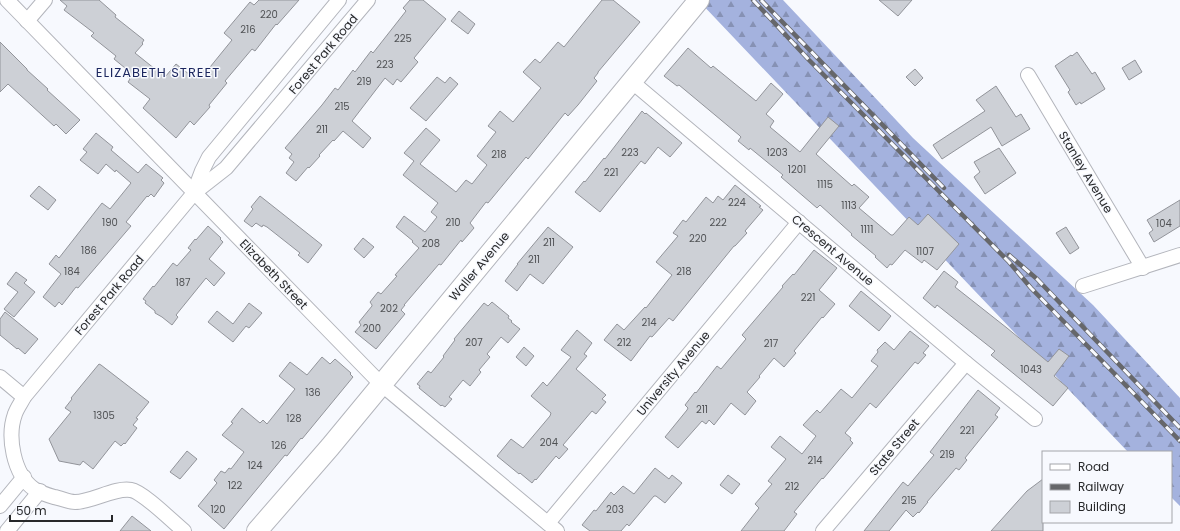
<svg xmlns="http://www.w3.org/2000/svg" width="1180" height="531" viewBox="0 0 1180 531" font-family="Poppins,sans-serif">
  <defs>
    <pattern id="forest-firs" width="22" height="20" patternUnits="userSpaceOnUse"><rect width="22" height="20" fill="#a4b2de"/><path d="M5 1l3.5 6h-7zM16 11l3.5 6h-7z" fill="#8691b4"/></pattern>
  </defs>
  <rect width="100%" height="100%" fill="#f7f9fe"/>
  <polygon fill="url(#forest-firs)" points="698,0 783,0 913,138 1093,305 1180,398 1180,506 1171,497 1171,452 1128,452"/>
  <g fill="#cdd0d6" stroke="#92949a">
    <polygon points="60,0 99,0 116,15 115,17 144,40 142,43 143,44 135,53 165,77 176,64 194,78 202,68 206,72 232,40 224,33 250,2 254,5 259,0 299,0 277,25 276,24 255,51 252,49 225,81 227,83 209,105 210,107 194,125 190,121 176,138 143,108 150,99 128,82 130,79 127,76 130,72 114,59 116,56 91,36 94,33 64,10 67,6"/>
    <polygon points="410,0 423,0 446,19 414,58 418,62 401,82 397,79 393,85 385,78 352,121 371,138 363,148 343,131 334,141 333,140 319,155 320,156 309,168 308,167 296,181 286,173 294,162 289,158 292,154 285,148 322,105 335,88 338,90 353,70 355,72 371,51 373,53 406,11 403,8"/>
    <polygon points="602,0 613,0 640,22 598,72 598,73 594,78 597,81 578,105 568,116 565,113 528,159 526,157 488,203 486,202 470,223 474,228 462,242 461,240 441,265 439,264 404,305 405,305 401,310 405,314 376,349 355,332 361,325 359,322 372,306 372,305 370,302 378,292 381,294 397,276 395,275 419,248 412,242 413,241 396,227 404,216 425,232 437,217 431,212 438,203 403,175 414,161 404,153 426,128 440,140 420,164 456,192 466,180 472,184 487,165 477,156 496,132 488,126 500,111 513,122 541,88 523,72 535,59 540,63 558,42 564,47"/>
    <polygon points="879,0 912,0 898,16"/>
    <polygon points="459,11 475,24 468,34 451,21"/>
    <polygon points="0,42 27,69 27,70 48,89 47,90 80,120 66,134 56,124 54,126 8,84 0,92"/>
    <polygon points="688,48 711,68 713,66 756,101 771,83 783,94 766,114 774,121 770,127 800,152 828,117 839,126 816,154 852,186 854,184 869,197 859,208 891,235 893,235 909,217 918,225 928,214 959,244 937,270 924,260 922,263 905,250 892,265 890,264 887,268 875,257 876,256 851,235 852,234 820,205 817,208 781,177 783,175 750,148 749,150 738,141 741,137 739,135 679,85 677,86 664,76"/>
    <polygon points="1077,52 1092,74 1095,72 1105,89 1081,104 1080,102 1076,105 1068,92 1070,90 1055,66 1071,55 1072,56"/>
    <polygon points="1135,60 1142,72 1129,80 1122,68"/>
    <polygon points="915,69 923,78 915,86 906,77"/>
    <polygon points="437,77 445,83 450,77 458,84 426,121 410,108"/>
    <polygon points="996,86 1016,117 1021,114 1030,129 1002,146 991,127 942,159 933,145 985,111 976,100"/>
    <polygon points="642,111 645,114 646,113 682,143 670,157 658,147 645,164 641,161 600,212 575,192 584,181 585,182 604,158 605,159"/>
    <polygon points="96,133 113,147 111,150 138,173 146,164 163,178 161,180 164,183 154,197 151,194 148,197 147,196 126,222 131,226 78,288 76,287 62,305 59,302 55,307 43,297 61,274 49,264 56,255 59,258 102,203 110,209 131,183 116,170 115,172 106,164 98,174 80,160 87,152 83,149"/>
    <polygon points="999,148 1016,173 985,194 974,177 980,172 974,162"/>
    <polygon points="735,185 761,206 759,207 763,210 745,231 747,233 735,246 734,246 673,321 669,318 652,337 650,336 631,361 604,340 617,324 624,330 645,307 646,308 672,275 656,262 678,236 673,233 683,220 686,222 706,197 713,203 718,196 723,200"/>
    <polygon points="39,186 56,200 48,210 30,196"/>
    <polygon points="260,196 322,245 308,263 298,255 300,253 267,227 263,225 262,227 256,223 252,227 244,221 253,209 251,207"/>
    <polygon points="1180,200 1180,226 1154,242 1149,233 1153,230 1147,220"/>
    <polygon points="208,226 221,238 220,239 223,242 209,259 225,273 214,286 206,278 176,315 178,317 172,325 162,317 155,313 155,311 145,303 146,301 143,299 153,286 154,287 173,263 177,266 191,250 188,248 195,239 196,240"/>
    <polygon points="548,227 573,247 543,284 530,274 517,291 505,281 518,264 517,264"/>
    <polygon points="1066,227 1079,248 1070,254 1056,233"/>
    <polygon points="363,238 374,247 364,258 354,249"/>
    <polygon points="814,250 837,268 819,290 835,304 823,318 822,317 794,351 796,353 784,367 774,358 759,376 760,377 747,392 756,401 745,415 731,403 714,425 709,420 706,424 702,421 678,448 665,437 687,410 688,408 685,405 695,392 696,393 717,366 721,369 746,339 742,335 783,287 782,286 793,274 794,275"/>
    <polygon points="944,271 958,282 955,287 1007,328 1048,362 1059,349 1069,356 1054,376 1068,388 1053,406 991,355 995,351 937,305 935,308 923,298"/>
    <polygon points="16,272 27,280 24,283 35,292 14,317 4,309 18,292 7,284"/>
    <polygon points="861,291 891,316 879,331 849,306"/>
    <polygon points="492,302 509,316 508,318 512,321 511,322 520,329 508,343 501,337 487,354 490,357 479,370 481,372 470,386 463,380 449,397 452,399 445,407 442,405 441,406 419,388 420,386 417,384 428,371 431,373 444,357 443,356 455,340 454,339 484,303 488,306"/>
    <polygon points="249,303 262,313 249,328 246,326 233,342 208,322 217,311 233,324"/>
    <polygon points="5,312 38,339 25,354 18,348 17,349 0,335 0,319"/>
    <polygon points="577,330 592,343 584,354 587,356 576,369 606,395 602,399 606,402 596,414 592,411 563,445 568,449 559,459 556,456 536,480 535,479 532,483 520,473 519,474 497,456 511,439 523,448 550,416 551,413 531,396 543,382 547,386 571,357 561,350"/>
    <polygon points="910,331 929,346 923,353 926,355 918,364 915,362 876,408 870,403 845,433 851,438 850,440 853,443 823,479 822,478 794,512 797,514 784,531 741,531 759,508 755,504 772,484 768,481 786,459 771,447 780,436 802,454 816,436 803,425 817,410 820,413 841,389 852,398 878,366 871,361 878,352 877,350 885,342 894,350"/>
    <polygon points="524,347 534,356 526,366 516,357"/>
    <polygon points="322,357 330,364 335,359 351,373 350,374 353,377 302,439 301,438 287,456 285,455 224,529 198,506 217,483 214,480 221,471 225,473 229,468 231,469 244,452 222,435 233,423 231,422 242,408 260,423 263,420 267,424 295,389 279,376 290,362 307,375"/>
    <polygon points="99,364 101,365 149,402 136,418 138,419 133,425 137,428 125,444 124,443 121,446 115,441 93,469 83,461 80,465 59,461 49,439 71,412 65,408 72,399 71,398"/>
    <polygon points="978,390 1000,408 995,415 998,417 965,458 967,460 959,470 956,468 927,502 928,502 919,513 918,512 913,517 906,510 889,531 864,531 903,482 908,486 934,455 930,452"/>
    <polygon points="187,451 197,459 180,479 170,472"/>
    <polygon points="655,468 669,479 672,475 682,483 665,503 656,496 654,496 629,526 627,524 621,531 590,531 582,525 594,510 596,511 611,492 614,495 623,486 634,494"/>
    <polygon points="728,475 740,484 732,494 720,485"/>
    <polygon points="1043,479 1043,531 991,531 1027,491"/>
    <polygon points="132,516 151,531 120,531"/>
  </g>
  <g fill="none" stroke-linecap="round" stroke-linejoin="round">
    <g stroke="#b3b5bc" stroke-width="16">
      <g id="minor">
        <polyline points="7,0 381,384 557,531"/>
        <polyline points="27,21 45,0"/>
        <polyline points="1028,75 1143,268"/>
        <polyline points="631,81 966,363 1035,419"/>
        <polyline points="194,192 202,171 209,157 339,0"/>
        <polyline points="1083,286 1180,255"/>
        <polyline points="0,377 24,397"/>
        <polyline points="0,506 24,477"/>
        <polyline points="548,523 799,222"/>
        <polyline points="7,531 40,491"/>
        <path d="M 184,531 C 173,522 143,492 131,490 C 115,487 92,502 75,502 C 68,502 61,498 54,497 C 47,495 41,493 34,489 C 13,474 7,436 15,414 C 17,408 21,403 24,397 L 194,193 L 226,168 L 368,0"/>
        <polyline points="823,531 966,363"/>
      </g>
    </g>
    <g stroke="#b3b5bc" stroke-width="22">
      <polyline id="secondary" points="257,531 330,447 699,0"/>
    </g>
    <use href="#minor" stroke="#fff" stroke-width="14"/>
    <use href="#secondary" stroke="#fff" stroke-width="20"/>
    <g stroke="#66676a" stroke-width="4.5">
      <g id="rail">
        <polyline points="753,0 809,60 1009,262 1031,288 1180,441"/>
        <polyline points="761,0 944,188"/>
        <polyline points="1009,255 1037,279 1180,428"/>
      </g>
    </g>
    <use href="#rail" stroke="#f7f9fe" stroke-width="3" stroke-dasharray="9" stroke-linecap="butt"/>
  </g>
  <g text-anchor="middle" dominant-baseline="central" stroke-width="3" stroke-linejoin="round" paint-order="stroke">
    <g font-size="10" fill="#505255">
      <text x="269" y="14">220</text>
      <text x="248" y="29">216</text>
      <text x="403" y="38">225</text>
      <text x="385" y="64">223</text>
      <text x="364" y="81">219</text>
      <text x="342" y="106">215</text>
      <text x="322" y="129">211</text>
      <text x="630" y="152">223</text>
      <text x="777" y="152">1203</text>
      <text x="499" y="154">218</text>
      <text x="797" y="169">1201</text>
      <text x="611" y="172">221</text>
      <text x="825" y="184">1115</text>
      <text x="737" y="202">224</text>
      <text x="849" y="205">1113</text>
      <text x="110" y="222">190</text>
      <text x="453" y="222">210</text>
      <text x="718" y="222">222</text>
      <text x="1164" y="223">104</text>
      <text x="867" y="229">1111</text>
      <text x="698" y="238">220</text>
      <text x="549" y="242">211</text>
      <text x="431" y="243">208</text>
      <text x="89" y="250">186</text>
      <text x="925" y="251">1107</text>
      <text x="534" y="259">211</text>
      <text x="72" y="271">184</text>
      <text x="684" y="271">218</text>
      <text x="183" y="282">187</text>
      <text x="808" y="297">221</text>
      <text x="389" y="308">202</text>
      <text x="649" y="322">214</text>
      <text x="372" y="328">200</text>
      <text x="474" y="342">207</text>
      <text x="624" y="342">212</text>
      <text x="771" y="343">217</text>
      <text x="1031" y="369">1043</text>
      <text x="313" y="392">136</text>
      <text x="702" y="409">211</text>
      <text x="104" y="415">1305</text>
      <text x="294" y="418">128</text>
      <text x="967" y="430">221</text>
      <text x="549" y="442">204</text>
      <text x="279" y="445">126</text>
      <text x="947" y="454">219</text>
      <text x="815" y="460">214</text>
      <text x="255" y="465">124</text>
      <text x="235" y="485">122</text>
      <text x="792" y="486">212</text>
      <text x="909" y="500">215</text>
      <text x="218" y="509">120</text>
      <text x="615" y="509">203</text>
    </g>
    <g font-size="12" fill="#27282a" stroke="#f7f9fe">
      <text transform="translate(323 54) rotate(-50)">Forest Park Road</text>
      <text transform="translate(1086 172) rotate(59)">Stanley Avenue</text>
      <text transform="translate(833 250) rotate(40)">Crescent Avenue</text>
      <text transform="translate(479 266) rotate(-50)">Waller Avenue</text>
      <text transform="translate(274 274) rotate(46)">Elizabeth Street</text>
      <text transform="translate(109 295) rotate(-50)">Forest Park Road</text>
      <text transform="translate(673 373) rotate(-50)">University Avenue</text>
      <text transform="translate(894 447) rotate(-50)">State Street</text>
    </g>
    <g font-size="13" letter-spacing="1" fill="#1c275f" stroke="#f7f9fe">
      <text x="158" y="72">ELIZABETH STREET</text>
    </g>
  </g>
  <rect x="1042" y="451" width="130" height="72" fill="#f7f9fe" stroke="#a4a5a9"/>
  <rect x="1050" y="464" width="20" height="6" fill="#ffffff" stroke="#a4a5a9"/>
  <text x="1078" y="471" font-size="12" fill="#27282a">Road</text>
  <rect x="1050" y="484" width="20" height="6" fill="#66676a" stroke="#a4a5a9"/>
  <text x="1078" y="491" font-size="12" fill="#27282a">Railway</text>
  <rect x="1050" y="501" width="20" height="12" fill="#cdd0d6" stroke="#a4a5a9"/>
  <text x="1078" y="511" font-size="12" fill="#27282a">Building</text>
  <path d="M10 515v6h102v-6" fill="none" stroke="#27282a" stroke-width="2"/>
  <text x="16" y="515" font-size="12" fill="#27282a" stroke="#f7f9fe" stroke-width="3" paint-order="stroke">50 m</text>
</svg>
